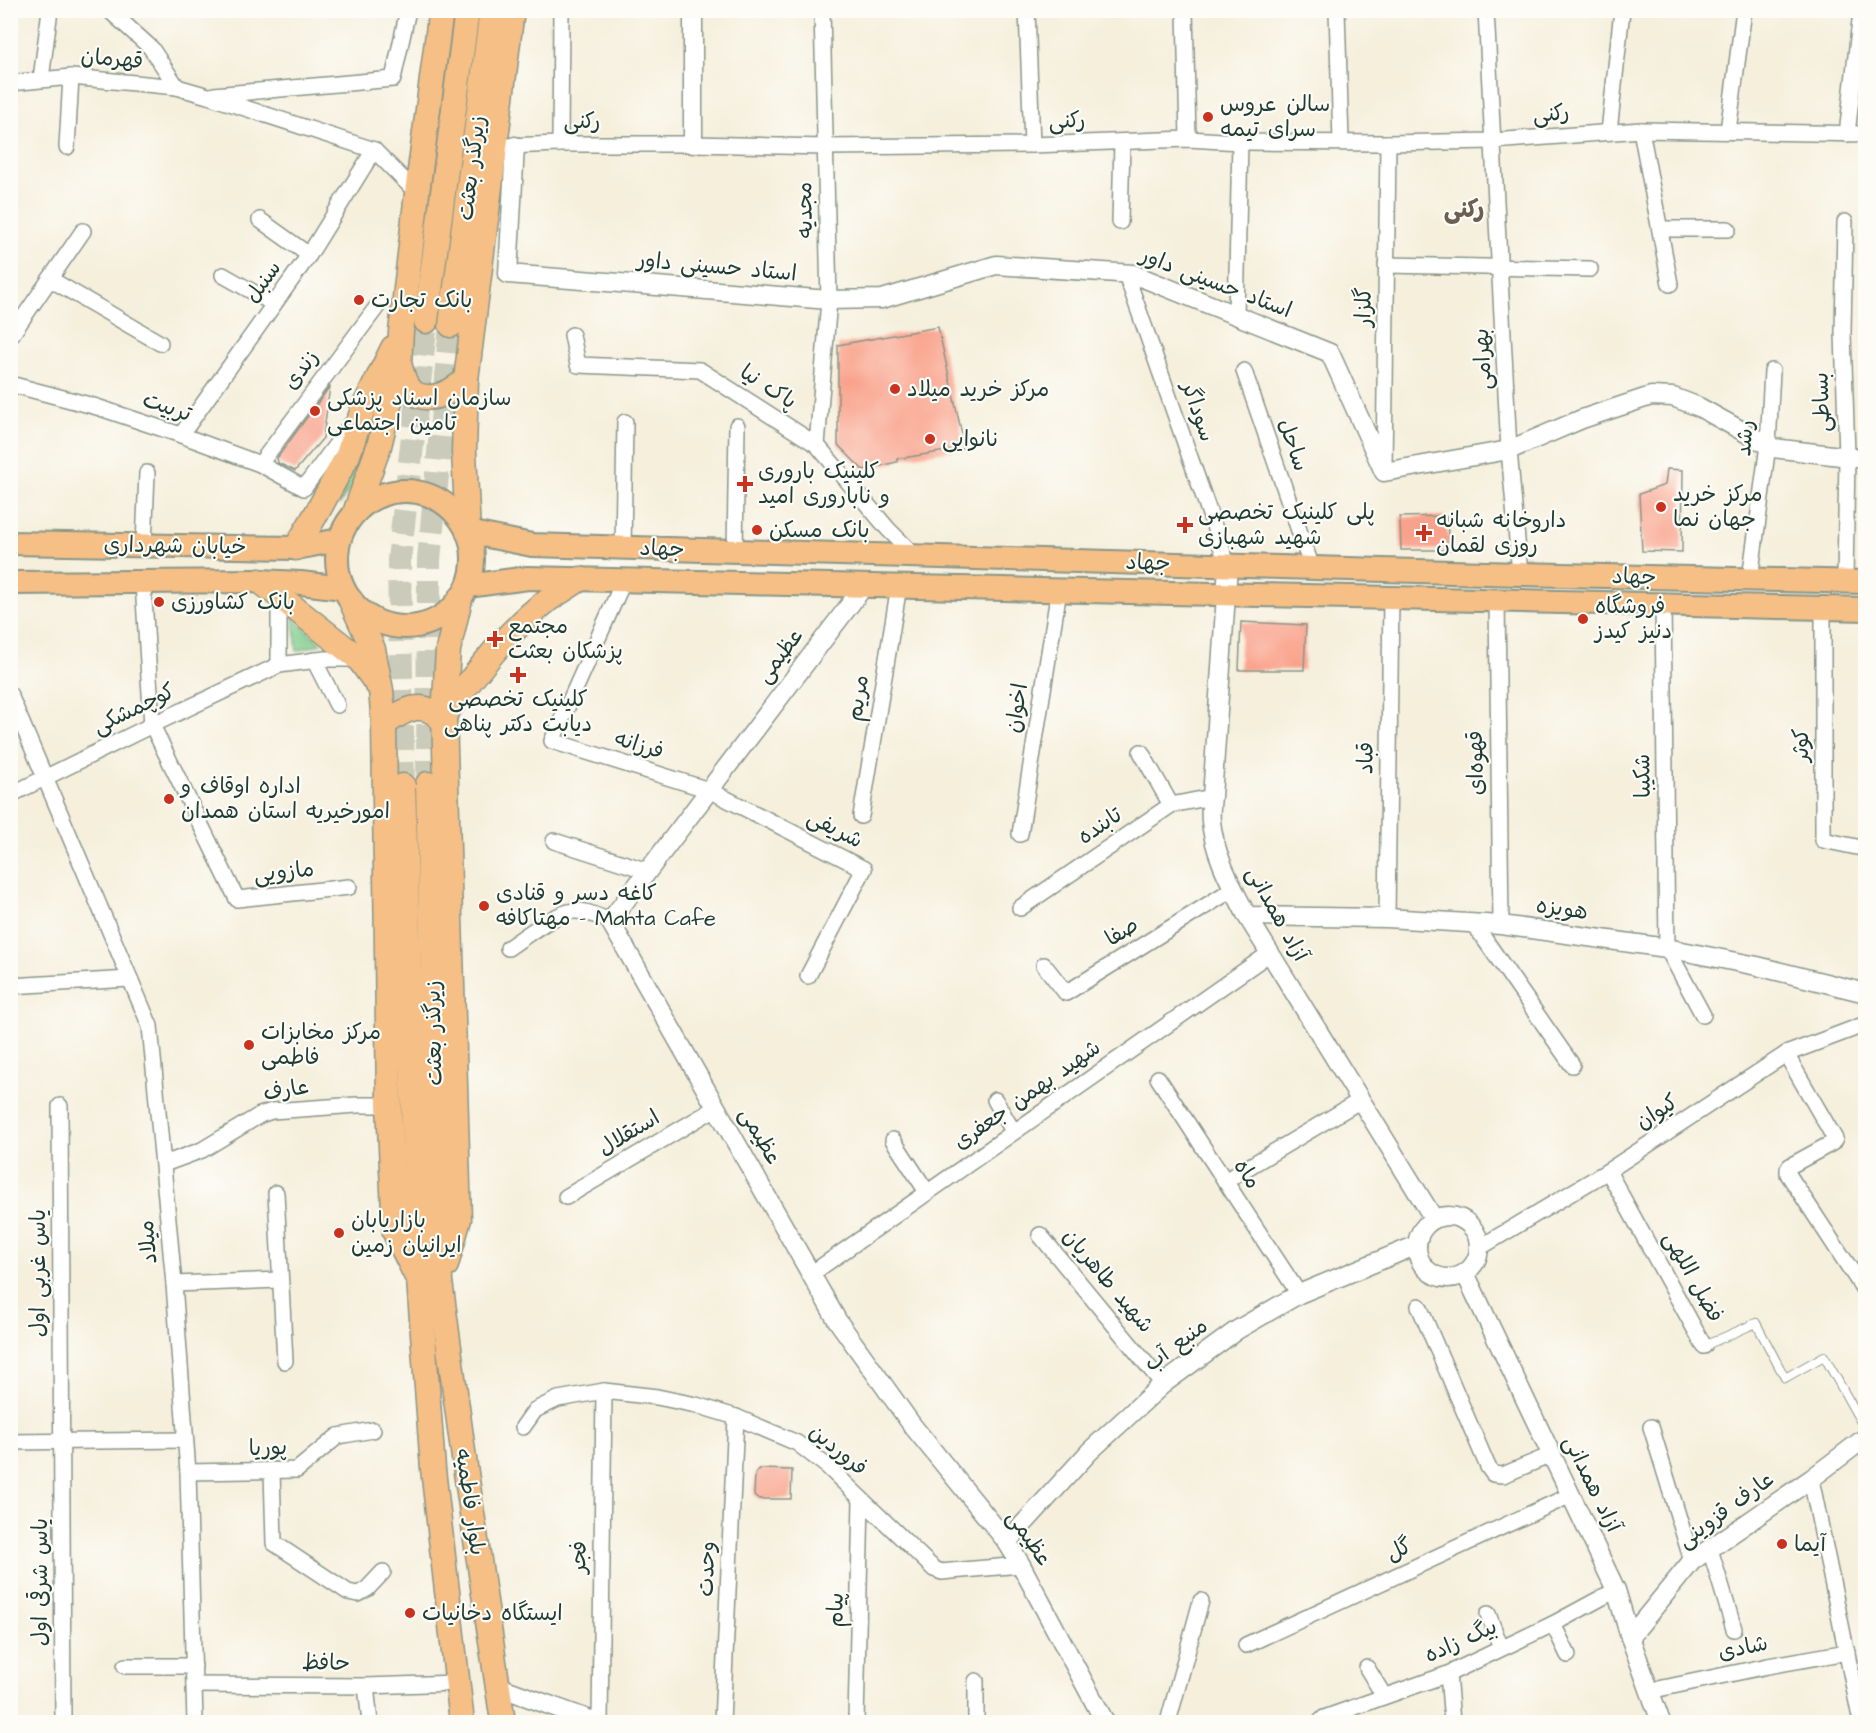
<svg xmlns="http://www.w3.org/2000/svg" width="1876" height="1733" viewBox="0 0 1876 1733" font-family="'Architects Daughter','Playpen Sans Arabic',sans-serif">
  <rect width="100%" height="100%" fill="#fdfcf7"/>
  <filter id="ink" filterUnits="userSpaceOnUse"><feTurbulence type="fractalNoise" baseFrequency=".0167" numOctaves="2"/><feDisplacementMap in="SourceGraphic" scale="12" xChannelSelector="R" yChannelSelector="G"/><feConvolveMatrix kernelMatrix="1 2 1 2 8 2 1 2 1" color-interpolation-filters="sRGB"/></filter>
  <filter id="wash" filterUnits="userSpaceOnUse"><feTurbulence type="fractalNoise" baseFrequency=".008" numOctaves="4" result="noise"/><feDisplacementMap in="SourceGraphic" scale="24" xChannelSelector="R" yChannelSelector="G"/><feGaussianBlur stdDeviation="1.35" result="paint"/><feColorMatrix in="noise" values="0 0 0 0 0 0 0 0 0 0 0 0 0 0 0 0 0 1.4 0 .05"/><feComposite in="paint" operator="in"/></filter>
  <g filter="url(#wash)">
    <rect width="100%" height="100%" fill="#f5efdc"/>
    <g fill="#80ce8d" stroke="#508660" stroke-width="1.5">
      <polygon points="378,387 368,463 339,505"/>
      <polygon points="293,617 321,644 297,651"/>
    </g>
    <g id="blocks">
      <g fill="#f9a28b">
        <polygon points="938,327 965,448 897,459 897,462 863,470 838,445 838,345"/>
        <polygon points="330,386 323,438 295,471 278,463 277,458"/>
        <polygon points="1667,469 1683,470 1682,552 1642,551 1639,494 1665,485"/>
        <polygon points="1446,516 1450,550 1401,550 1400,517"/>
        <polygon points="1241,622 1306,625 1304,670 1239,670"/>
        <polygon points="759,1469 792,1470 791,1499 759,1499 754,1495 755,1475"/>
      </g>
    </g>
  </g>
  <g filter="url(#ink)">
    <use href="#blocks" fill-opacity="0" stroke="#8a9688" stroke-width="1.5"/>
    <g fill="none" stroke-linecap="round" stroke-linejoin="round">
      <g stroke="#cacbba" stroke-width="24" stroke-dasharray="24 12" stroke-linecap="butt">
        <polyline points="428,784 429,560 451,325"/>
        <polyline points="403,786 399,560 426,321"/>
      </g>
      <g stroke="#8a9688" stroke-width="10">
        <polyline id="service" points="1704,1346 1756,1323 1785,1378 1824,1356 1866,1431"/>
      </g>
      <g stroke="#8a9688" stroke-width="18">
        <g id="minor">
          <polyline points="109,10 151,48 177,87"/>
          <polyline points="1027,10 1032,145"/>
          <polyline points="1185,10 1188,139"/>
          <polyline points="1337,10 1341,142"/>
          <polyline points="1486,10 1509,450 1520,574"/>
          <polyline points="41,79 50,10"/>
          <polyline points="10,83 71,77 177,87 208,96 374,150 417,193"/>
          <polyline points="214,95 393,79 408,10"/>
          <polyline points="1641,130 1670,284"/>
          <polyline points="1728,131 1744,10"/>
          <polyline points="1609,132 1622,10"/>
          <polyline points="1847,134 1861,12"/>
          <polyline points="560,144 561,10"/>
          <polyline points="506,146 560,144 693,144 826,147 1032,145 1188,139 1240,142 1388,143 1493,141 1641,130 1866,134"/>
          <polyline points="67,147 71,77"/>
          <polyline points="260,220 309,255"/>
          <polyline points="1120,222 1122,142"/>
          <polyline points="1845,222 1843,333 1847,456 1845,581"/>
          <polyline points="1660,229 1728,229"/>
          <polyline points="1386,265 1590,269"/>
          <polyline points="1126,274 1228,566"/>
          <polyline points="223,275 274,304"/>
          <polyline points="50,279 160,343"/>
          <polyline points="1236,316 1240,142"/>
          <polyline points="572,335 578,365 700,370 817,445 888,529 915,556"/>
          <polyline points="10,337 83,231"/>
          <polyline points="1244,371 1312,568"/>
          <polyline points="10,384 97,407 181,435 260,464 304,488 352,423"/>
          <polyline points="181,435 309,255 374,150"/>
          <polyline points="817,445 829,300 822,10"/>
          <polyline points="260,464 379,304"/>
          <polyline points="1384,470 1388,143"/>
          <polyline points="144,545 147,473"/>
          <polyline points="623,548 625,422"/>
          <polyline points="735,551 737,426"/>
          <polyline points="1750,579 1768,445 1772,371"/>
          <polyline points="624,580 552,741 709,790 864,869 808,976"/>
          <polyline points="143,583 152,725 237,899 349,887"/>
          <polyline points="1497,600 1501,925"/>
          <polyline points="1663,604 1667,948 1703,1015"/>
          <polyline points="1823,608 1823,840 1866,849"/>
          <polyline points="314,660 337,705"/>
          <polyline points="279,665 279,595"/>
          <polyline points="10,695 150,1026 174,1284 188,1472 195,1722"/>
          <polyline points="1141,752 1171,805"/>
          <polyline points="10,795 152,725 279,665 325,659 358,659"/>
          <polyline points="861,816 899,586"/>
          <polyline points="1020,834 1059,590"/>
          <polyline points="554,841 648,871"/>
          <polyline points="1020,908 1171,805 1212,797"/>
          <polyline points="1387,918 1391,598"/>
          <polyline points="1474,924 1572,1065"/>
          <path d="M 508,948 C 523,938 556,912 574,911 C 586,910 599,917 610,921"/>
          <polyline points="1044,965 1066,993 1233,889"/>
          <polyline points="10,986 130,979"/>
          <polyline points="1786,1054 1835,1139 1832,1143 1790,1166 1788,1169 1788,1174 1866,1293"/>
          <polyline points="1158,1078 1299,1294"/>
          <polyline points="995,1100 1013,1131"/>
          <polyline points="60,1106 63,1722"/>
          <polyline points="893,1140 927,1192"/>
          <polyline points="164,1164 202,1150 260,1115 272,1111 357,1105 389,1105"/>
          <polyline points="1608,1171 1704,1346"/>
          <polyline points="1225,1181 1361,1100"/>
          <polyline points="276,1193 285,1361"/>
          <polyline points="566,1197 716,1108"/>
          <polyline points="1040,1235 1163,1384"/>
          <polyline points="1479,1248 1608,1171 1786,1054 1866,1024"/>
          <polyline points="811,1274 1270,953"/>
          <polyline points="174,1284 280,1280"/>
          <polyline points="1419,1306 1488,1467 1493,1474 1503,1475 1551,1455"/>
          <polyline points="523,1427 535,1410 558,1399 604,1391 657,1397 696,1405 736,1417 797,1443 828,1467 934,1569 942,1572 951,1571 1021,1565"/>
          <polyline points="1651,1427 1692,1561"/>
          <polyline points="10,1442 185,1440"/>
          <polyline points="272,1470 274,1543 348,1592 358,1594 367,1589 383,1572"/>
          <polyline points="188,1472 297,1470 338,1436 373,1430"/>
          <polyline points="1811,1479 1861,1722"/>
          <polyline points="1710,1549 1734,1629"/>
          <polyline points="1488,1614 1501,1648"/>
          <polyline points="1553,1624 1568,1655"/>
          <polyline points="1246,1645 1571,1495"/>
          <polyline points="125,1666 194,1666"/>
          <polyline points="1367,1668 1384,1696"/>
          <polyline points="1448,1674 1452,1722"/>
          <polyline points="194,1685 366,1686 457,1683"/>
          <polyline points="366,1686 370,1722"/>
          <polyline points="1649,1691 1768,1666 1847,1652"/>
          <polyline points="600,1722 604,1391"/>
          <polyline points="722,1722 736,1417"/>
          <polyline points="856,1722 861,1499"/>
          <polyline points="976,1722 976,1681"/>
          <polyline points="1168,1722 1201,1601"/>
          <polyline points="1320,1722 1324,1718 1448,1674 1553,1624 1616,1590"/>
        </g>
      </g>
      <g stroke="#8a9688" stroke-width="21">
        <g id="tertiary">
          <polyline points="693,10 693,144"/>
          <polyline points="515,146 508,274 829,300 882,299 996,265 1133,274 1330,353 1384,472 1509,450 1582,419 1651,396 1673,397 1699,407 1773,448 1866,459"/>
          <path d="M 1228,566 L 1212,797 C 1211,805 1210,813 1211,821 C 1214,855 1232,886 1247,916 L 1434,1219"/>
          <polyline points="864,586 610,921 837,1320 912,1425 1007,1542 1021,1565 1105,1722"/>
          <polyline points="1247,916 1387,918 1501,925 1667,948 1757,966 1866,993"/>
          <circle cx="1448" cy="1247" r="31"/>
          <polyline points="1465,1273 1616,1590 1630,1637 1661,1722"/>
          <polyline points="1007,1542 1090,1451 1163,1384 1237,1330 1299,1294 1417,1245"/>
          <polyline points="1630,1637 1692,1561 1811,1479 1866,1437"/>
          <polyline points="497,1686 596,1722"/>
        </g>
      </g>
      <g stroke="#8a9688" stroke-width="26">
        <g id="primary">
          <circle cx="405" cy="559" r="68"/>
          <polyline points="468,532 532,545 1520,574 1866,582"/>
          <polyline points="10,543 296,548 339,540"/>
          <polyline points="10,583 260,581 301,583 343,588"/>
          <polyline points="468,586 528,578 1866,609"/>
        </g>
      </g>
      <g stroke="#8a9688" stroke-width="27">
        <g id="trunk">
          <polyline points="426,321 467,10"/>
          <polyline points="451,325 492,10"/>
          <path d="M 399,364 C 402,372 404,384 410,390 C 428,406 451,392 466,380"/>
          <polyline points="356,510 379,446 399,364 401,332 417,193 441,10"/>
          <polyline points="468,532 464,452 466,380 512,10"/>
          <polyline points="296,548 319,509 348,455 363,409 393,348"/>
          <polyline points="260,581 359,659 377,684"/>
          <polyline points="351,601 373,649 381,690 384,724 389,1105 395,1233 416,1275"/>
          <path d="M 444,715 C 476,673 507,631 549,599 C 559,592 570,586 580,579"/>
          <path d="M 384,724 C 405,709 424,698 444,722"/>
          <polyline points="428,784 440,1281 465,1466 503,1722"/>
          <polyline points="403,786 419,1280 433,1469 462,1722"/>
          <polyline points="446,1265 459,1219 444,715 448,650 460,599"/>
        </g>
      </g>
      <use href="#service" stroke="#fff" stroke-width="8"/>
      <use href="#minor" stroke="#fff" stroke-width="15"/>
      <use href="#tertiary" stroke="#fff" stroke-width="18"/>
      <use href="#primary" stroke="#f5bf86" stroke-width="22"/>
      <use href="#trunk" stroke="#f5bf86" stroke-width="24"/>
    </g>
  </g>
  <g fill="#c8321e" stroke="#fdfcf7" stroke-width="2">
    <circle cx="1208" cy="117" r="6"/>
    <circle cx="359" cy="300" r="6"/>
    <circle cx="895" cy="389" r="6"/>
    <circle cx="315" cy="411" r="6"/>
    <circle cx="930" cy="439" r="6"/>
    <path d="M742 475h6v6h6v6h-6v6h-6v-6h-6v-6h6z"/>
    <circle cx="1661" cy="507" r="6"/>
    <path d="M1182 516h6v6h6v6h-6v6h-6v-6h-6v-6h6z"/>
    <circle cx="757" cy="530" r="6"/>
    <path d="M1421 524h6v6h6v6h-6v6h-6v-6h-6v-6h6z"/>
    <circle cx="159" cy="602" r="6"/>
    <circle cx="1583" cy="619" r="6"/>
    <path d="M492 630h6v6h6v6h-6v6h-6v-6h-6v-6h6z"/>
    <path d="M515 666h6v6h6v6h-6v6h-6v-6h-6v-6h6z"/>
    <circle cx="169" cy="799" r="6"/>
    <circle cx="484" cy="906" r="6"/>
    <circle cx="249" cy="1045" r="6"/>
    <circle cx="339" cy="1233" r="6"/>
    <circle cx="1782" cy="1544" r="6"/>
    <circle cx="410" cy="1613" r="6"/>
  </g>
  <g text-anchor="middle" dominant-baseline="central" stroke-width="4.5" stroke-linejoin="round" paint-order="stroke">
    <g font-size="22" fill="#1f3d34" stroke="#fdfcf7">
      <text transform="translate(112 59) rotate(5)">قهرمان</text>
      <text transform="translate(1551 114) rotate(-5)">رکنی</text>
      <text x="582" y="121">رکنی</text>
      <text transform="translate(1067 121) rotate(-2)">رکنی</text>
      <text transform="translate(472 168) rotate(-83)">زیرگذر بعثت</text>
      <text transform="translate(805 210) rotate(-91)">مجدیه</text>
      <text transform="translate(717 267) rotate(5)">استاد حسینی داور</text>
      <text transform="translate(263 282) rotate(-55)">سنبل</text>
      <text transform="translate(1216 283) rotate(21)">استاد حسینی داور</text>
      <text transform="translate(1364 307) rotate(-89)">گلزار</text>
      <text transform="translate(1483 359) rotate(-93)">بهرامی</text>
      <text transform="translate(301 370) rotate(-53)">زندی</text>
      <text transform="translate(768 387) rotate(33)">پاک نیا</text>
      <text transform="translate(1822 402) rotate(-92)">بساطی</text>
      <text transform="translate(167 407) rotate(19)">تربیت</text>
      <text transform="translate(1198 412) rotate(71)">سوداگر</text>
      <text transform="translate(1745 438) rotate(-85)">رشد</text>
      <text transform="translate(1293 445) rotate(71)">ساحل</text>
      <text transform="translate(175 546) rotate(1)">خیابان شهرداری</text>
      <text transform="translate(662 549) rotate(2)">جهاد</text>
      <text transform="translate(1148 563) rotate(2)">جهاد</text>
      <text transform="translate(1634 577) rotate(1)">جهاد</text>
      <text transform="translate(780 656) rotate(-53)">عظیمی</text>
      <text transform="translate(858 698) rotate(-81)">مریم</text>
      <text transform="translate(1017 708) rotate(-81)">اخوان</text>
      <text transform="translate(134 709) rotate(-26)">کوچمشکی</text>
      <text transform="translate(639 745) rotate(17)">فرزانه</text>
      <text transform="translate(1801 745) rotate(-90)">کوثر</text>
      <text transform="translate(1366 758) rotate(-89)">قباد</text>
      <text transform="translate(1476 763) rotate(-91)">قهوه‌ای</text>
      <text transform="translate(1643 776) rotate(-91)">شکیبا</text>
      <text transform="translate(1100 826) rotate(-34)">تابنده</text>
      <text transform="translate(835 829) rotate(27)">شریفی</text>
      <text transform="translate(284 872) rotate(-6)">مازویی</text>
      <text transform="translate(1562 909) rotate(8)">هویزه</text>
      <text transform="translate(1277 914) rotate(61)">آزاد همدانی</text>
      <text transform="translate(1122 932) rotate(-32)">صفا</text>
      <text transform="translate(434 1033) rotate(-91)">زیرگذر بعثت</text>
      <text transform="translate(286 1090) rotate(-9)">عارف</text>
      <text transform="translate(1027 1095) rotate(-35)">شهید بهمن جعفری</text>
      <text transform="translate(1657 1112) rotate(-33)">کیوان</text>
      <text transform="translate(629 1133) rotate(-31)">استقلال</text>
      <text transform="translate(760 1136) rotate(60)">عظیمی</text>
      <text transform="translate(1247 1174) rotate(57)">ماه</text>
      <text transform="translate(148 1242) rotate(-95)">میلاد</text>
      <text transform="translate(38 1273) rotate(-90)">یاس غربی اول</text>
      <text transform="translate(1693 1277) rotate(61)">فضل اللهی</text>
      <text transform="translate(1108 1281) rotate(50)">شهید طاهریان</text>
      <text transform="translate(1176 1345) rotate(-37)">منبع آب</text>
      <text transform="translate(268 1448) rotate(-2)">پوریا</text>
      <text transform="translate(838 1450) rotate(39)">فروردین</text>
      <text transform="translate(1592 1484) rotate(64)">آزاد همدانی</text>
      <text transform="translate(470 1502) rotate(82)">بلوار فاطمیه</text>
      <text transform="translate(1726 1510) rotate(-36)">عارف قزوینی</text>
      <text transform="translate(1029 1538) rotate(56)">عظیمی</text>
      <text transform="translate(1399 1550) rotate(-25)">گل</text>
      <text transform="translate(579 1557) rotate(-89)">فجر</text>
      <text transform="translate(707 1569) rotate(-88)">وحدت</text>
      <text transform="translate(40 1582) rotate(-90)">یاس شرقی اول</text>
      <text transform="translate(836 1610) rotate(-89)">پیام</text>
      <text transform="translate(1461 1641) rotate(-24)">بیگ زاده</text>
      <text transform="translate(1743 1648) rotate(-12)">شادی</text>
      <text transform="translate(326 1663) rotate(1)">حافظ</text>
    </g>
    <g font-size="22" fill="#1f3d34" stroke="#fdfcf7" text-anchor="start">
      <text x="1220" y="104">سالن عروس<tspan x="1220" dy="25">سرای تیمه</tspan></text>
      <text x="371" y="300">بانک تجارت</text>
      <text x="907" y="389">مرکز خرید میلاد</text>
      <text x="327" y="398">سازمان اسناد پزشکی<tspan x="327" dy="25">تامین اجتماعی</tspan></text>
      <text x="942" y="439">نانوایی</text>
      <text x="758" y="471">کلینیک باروری<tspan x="758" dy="25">و ناباروری امید</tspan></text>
      <text x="1673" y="494">مرکز خرید<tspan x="1673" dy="25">جهان نما</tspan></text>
      <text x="1198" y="512">پلی کلینیک تخصصی<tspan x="1198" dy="25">شهید شهبازی</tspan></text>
      <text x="1436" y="520">داروخانه شبانه<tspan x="1436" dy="25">روزی لقمان</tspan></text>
      <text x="769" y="530">بانک مسکن</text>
      <text x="171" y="602">بانک کشاورزی</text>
      <text x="1595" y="606">فروشگاه<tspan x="1595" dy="25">دنیز کیدز</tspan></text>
      <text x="508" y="626">مجتمع<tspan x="508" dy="25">پزشکان بعثت</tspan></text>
      <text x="518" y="699" text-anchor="middle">کلینیک تخصصی<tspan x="518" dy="25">دیابت دکتر پناهی</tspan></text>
      <text x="181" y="786">اداره اوقاف و<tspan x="181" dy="25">امورخیریه استان همدان</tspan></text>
      <text x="496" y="893">کاغه دسر و قنادی<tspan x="496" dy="25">مهتاکافه - Mahta Cafe</tspan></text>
      <text x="261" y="1032">مرکز مخابزات<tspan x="261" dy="25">فاطمی</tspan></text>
      <text x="351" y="1220">بازاریابان<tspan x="351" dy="25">ایرانیان زمین</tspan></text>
      <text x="1794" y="1544">آيما</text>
      <text x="422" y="1613">ایستگاه دخانیات</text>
    </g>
    <g font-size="24" font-weight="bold" fill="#6b6052" stroke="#fdfcf7">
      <text x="1464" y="210">رکنی</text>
    </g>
  </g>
  <rect width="1876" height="1733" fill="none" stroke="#fdfcf7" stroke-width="36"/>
</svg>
